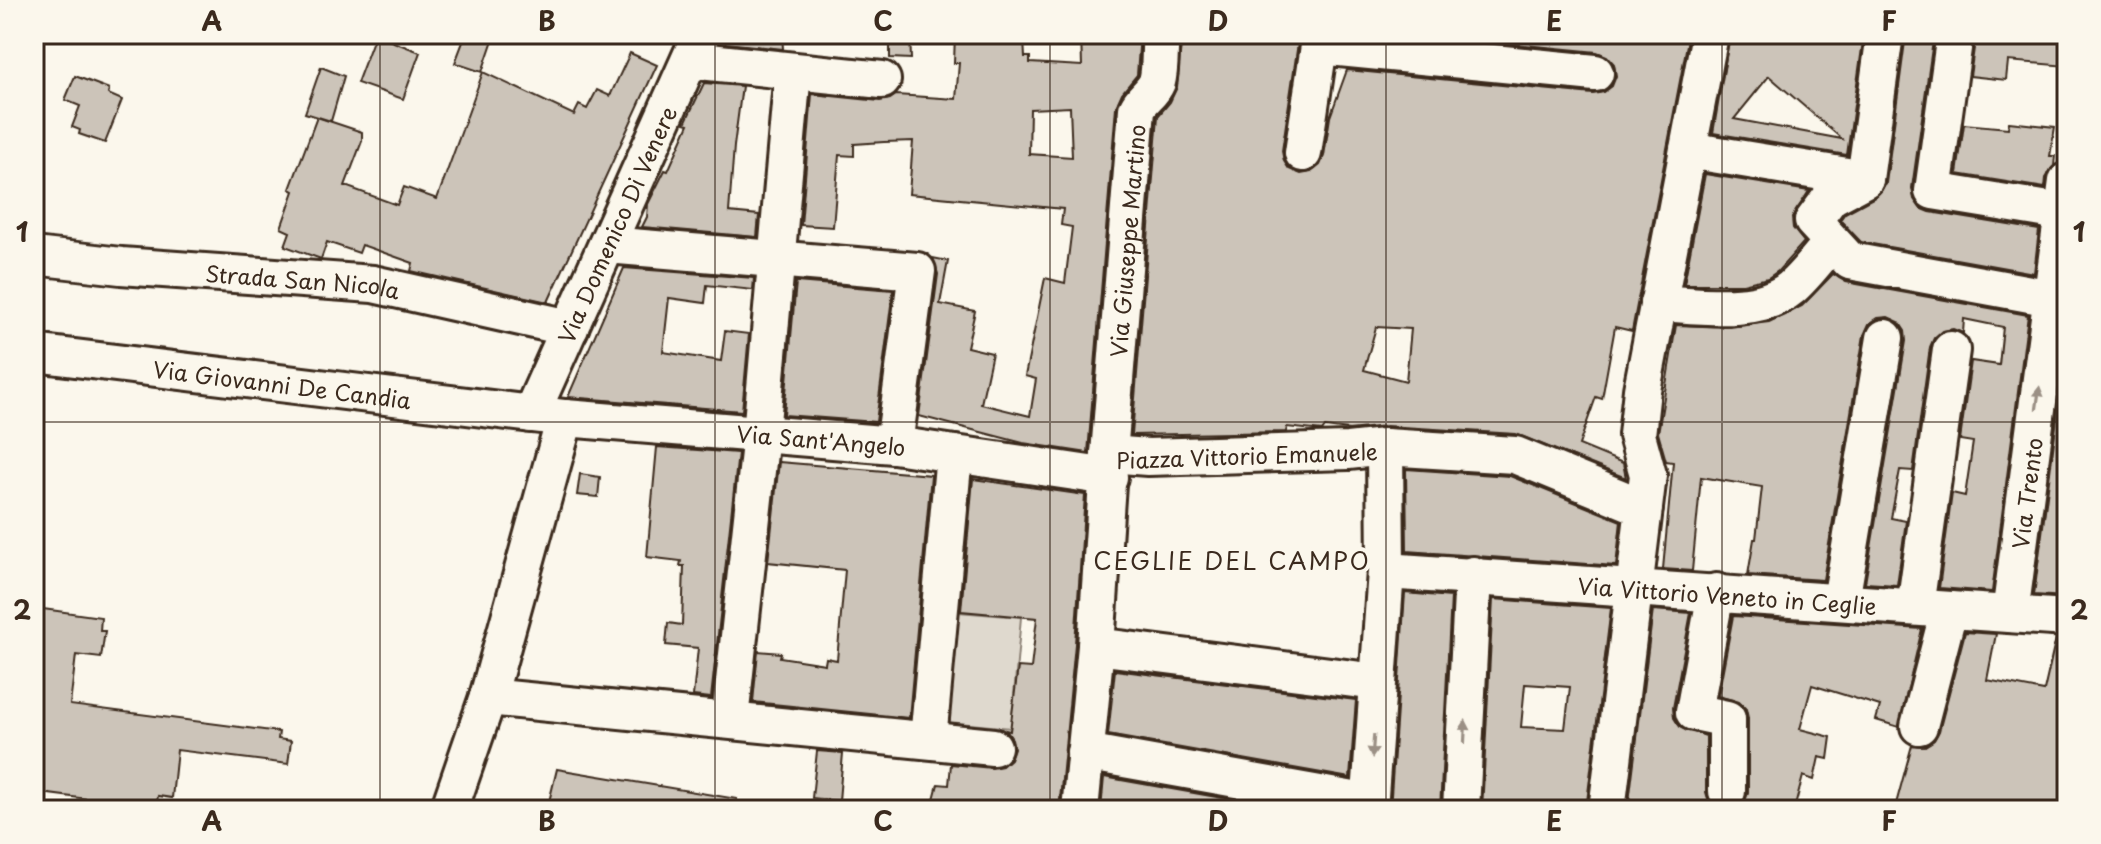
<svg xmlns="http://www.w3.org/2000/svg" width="2101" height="844" viewBox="0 0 2101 844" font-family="'Playpen Sans',sans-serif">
  <rect width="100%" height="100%" fill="#fbf7ec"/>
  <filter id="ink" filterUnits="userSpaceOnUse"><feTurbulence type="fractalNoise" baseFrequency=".0125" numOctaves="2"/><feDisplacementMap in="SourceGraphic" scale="16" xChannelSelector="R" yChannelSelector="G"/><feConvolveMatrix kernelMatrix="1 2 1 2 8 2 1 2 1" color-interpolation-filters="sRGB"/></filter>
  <g filter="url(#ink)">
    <polygon fill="#dfd9ce" stroke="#8d8276" stroke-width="2" points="958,612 1021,617 1011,728 948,722"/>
    <g fill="#ccc4b9" stroke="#3b2a1e" stroke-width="2" fill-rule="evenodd">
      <polygon points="466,34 495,34 482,72 455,63"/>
      <polygon points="722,34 782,34 783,49 726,43"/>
      <polygon points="890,34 910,34 911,59 890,58"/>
      <path d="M 955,34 L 1021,34 L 1021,40 L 1024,40 L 1025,57 L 1030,57 L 1030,63 L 1082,66 L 1081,34 L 1140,34 L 1137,75 L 1122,93 L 1116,107 L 1088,453 L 1023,443 L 919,416 L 938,274 L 933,258 L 948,261 L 940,304 L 975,311 L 967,347 L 992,353 L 981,404 L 1030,416 L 1036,379 L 1025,376 L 1045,278 L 1065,283 L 1072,227 L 1061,225 L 1063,209 L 909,194 L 913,141 L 884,142 L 854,144 L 854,156 L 839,155 L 833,227 L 801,225 L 812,94 L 880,101 L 890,99 L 896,95 L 956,99 L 959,63 L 954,63 ZM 1070,107 L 1072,157 L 1029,154 L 1030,109 Z"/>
      <path d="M 1213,34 L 1302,34 L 1298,43 L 1282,151 L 1284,161 L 1289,169 L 1301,174 L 1311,172 L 1320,165 L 1324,156 L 1330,117 L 1347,70 L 1593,94 L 1604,92 L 1612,86 L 1616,76 L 1614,64 L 1607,56 L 1597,52 L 1412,34 L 1689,34 L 1632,331 L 1615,327 L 1602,399 L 1596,397 L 1579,445 L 1623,463 L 1626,478 L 1516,434 L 1386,426 L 1349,430 L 1325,427 L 1322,431 L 1287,427 L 1286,432 L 1132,435 L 1158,116 L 1170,102 L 1177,87 L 1181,44 ZM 1376,327 L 1411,329 L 1406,381 L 1364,370 Z"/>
      <path d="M 1730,34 L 1864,34 L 1847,155 L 1713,133 ZM 1769,76 L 1842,139 L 1734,119 Z"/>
      <polygon points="1906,34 1934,34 1912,188 1914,199 1920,208 1930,212 2039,230 2034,273 1861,242 1840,220 1845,213 1875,197 1886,183"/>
      <polygon points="1976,34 2067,34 2067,66 2008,61 2006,80 1970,76"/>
      <polygon points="375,35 420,52 403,99 357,83"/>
      <polygon points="630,53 657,65 548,302 411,271 413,263 362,245 359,253 327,242 321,259 285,246 290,232 281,228 294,191 290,189 317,117 362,132 362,141 345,186 397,205 404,187 437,199 483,72 574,115 579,105 587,109 597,90 610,96"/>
      <polygon points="321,67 344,76 331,121 305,113"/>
      <polygon points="75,76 109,89 108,94 122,100 105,143 79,134 80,130 72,127 80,106 65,100"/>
      <polygon points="704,83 742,86 734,146 729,212 759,215 757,237 642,227 647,217 648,204 665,170 668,171 689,124 685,123"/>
      <polygon points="2009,122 2055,127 2050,156 2055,156 2054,166 2046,178 2045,188 1957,174 1964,124 2008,128"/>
      <polygon points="1705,174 1809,191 1792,218 1793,228 1804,242 1778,271 1768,278 1743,284 1684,284"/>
      <polygon points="624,268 754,278 753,290 707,285 705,303 669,298 663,352 721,361 725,331 749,334 742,411 568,397"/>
      <polygon points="1833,274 1846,282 2028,315 1992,592 1939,588 1952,493 1965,496 1973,442 1960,440 1971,361 1999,365 2003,327 1964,319 1963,333 1953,329 1942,331 1934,338 1930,347 1913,471 1900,470 1891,518 1906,521 1897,585 1865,583 1906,341 1905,331 1899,322 1888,317 1878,318 1869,324 1864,335 1823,580 1748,575 1754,539 1756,539 1762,487 1701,477 1692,571 1663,569 1673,462 1666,461 1658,433 1676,325 1729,327 1769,322 1802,306"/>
      <polygon points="796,282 893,290 876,422 784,415"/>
      <polygon points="2067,342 2067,597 2034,595"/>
      <polygon points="657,447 738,453 711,698 693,696 698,648 666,645 668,623 682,625 684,566 680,566 681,561 647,557"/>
      <polygon points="779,462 931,475 909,718 753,702 758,651 781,653 780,657 825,664 826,658 837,660 845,570 768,562"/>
      <polygon points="1406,469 1510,476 1621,521 1616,566 1407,551"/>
      <polygon points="580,474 600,477 598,497 577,495"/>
      <polygon points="973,479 1085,495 1075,644 1059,810 965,810 965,808 933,803 938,784 949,785 951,764 992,768 1002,766 1010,759 1014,748 1012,739 1006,730 1010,731 1018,667 1031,668 1037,618 961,611"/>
      <polygon points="1405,593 1451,597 1440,810 1390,810"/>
      <path d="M 1493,599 L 1611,608 L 1586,810 L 1482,810 ZM 1525,684 L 1570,687 L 1565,729 L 1521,727 Z"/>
      <polygon points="43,609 101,617 100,631 105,631 101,658 76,655 70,705 279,732 278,739 291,741 288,764 177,750 172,798 158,796 156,808 34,792 34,611 43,612"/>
      <polygon points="1653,610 1691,613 1673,708 1674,718 1681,728 1706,736 1706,792 1709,802 1719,810 1628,810"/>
      <polygon points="1733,616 1922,629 1899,727 1876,720 1880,706 1812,685 1800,729 1831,737 1828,759 1819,757 1814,780 1803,776 1794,810 1735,810 1745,802 1748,792 1748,718 1746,709 1739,702 1718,696"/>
      <polygon points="1965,632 1996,634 1987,680 2044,691 2056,638 2067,639 2067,810 1919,810 1896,804 1912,745 1925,746 1934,740 1939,731"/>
      <polygon points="1115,670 1356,700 1350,778 1108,735"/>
      <polygon points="817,751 843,753 839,801 812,798"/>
      <polygon points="557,769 737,799 736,810 576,810 548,806"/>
      <polygon points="1104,777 1290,810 1185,810 1163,807 1162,810 1101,810"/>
    </g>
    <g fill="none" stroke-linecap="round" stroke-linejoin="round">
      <g stroke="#3b2a1e" stroke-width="42">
        <g id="minor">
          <polyline points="1885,34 1865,179 1831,197 1813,221 1850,261 2052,298"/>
          <polyline points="1955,34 1933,191 2067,213"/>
          <polyline points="690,60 882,80"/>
          <polyline points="1688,150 1865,179"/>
          <polyline points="1303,153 1319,46 1595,73"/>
          <polyline points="607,245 917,271 894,445"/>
          <path id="s1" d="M 34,256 L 121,266 L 373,284 L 570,328"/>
          <path d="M 1658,303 C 1698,305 1759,315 1791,288 C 1806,275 1819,257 1832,242"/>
          <path id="s2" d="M 34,353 L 565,418 L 894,445 L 1109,477"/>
          <path id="s3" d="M 531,414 L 701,34"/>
          <polyline points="1385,447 1515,455 1644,508"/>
          <path id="s4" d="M 1109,454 L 1137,109 C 1142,98 1152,94 1157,82 C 1161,68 1159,49 1161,34"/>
          <path id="s5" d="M 1386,571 L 2067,618"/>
          <polyline points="1716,592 1694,712 1727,719 1727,791"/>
          <polyline points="1841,601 1885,338"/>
          <polyline points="1915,607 1951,350"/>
          <path id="s6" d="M 2010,614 L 2067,181"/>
          <polyline points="488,697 993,747"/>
          <polyline points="730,719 761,434 793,71"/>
          <polyline points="1919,726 1949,610"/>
          <polyline points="928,740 954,454"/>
          <polyline points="1085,752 1370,803"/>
          <polyline points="449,810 488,697 565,418"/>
          <polyline points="1080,810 1096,646"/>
          <polyline points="1369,810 1386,571 1385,447 1348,451 1148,457 1109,454 1096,646 1377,682"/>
          <polyline points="1461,810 1473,575"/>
          <polyline points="1607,810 1648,475 1637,435 1642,390 1710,34"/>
        </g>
      </g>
      <use href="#minor" stroke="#fbf7ec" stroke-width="36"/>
    </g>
    <defs><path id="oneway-solid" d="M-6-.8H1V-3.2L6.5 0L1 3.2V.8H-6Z" transform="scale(2)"/></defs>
    <g fill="#9b9085">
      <use href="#oneway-solid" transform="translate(2038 398) rotate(-82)"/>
      <use href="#oneway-solid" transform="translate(1465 732) rotate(-87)"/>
      <use href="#oneway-solid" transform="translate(1373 746) rotate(94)"/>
    </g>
  </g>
  <path fill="none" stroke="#3b2a1e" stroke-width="2" stroke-opacity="0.55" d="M 380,34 L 380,810M 715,34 L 715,810M 1050,34 L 1050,810M 1386,34 L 1386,810M 1722,34 L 1722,810M 34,422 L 2067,422"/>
  <g text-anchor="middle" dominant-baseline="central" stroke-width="8" stroke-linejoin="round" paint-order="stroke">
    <g font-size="22" fill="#3b2a1e" stroke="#fbf7ec">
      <text stroke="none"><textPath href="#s3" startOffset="208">Via Domenico Di Venere</textPath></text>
      <text stroke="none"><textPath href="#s4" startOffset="214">Via Giuseppe Martino</textPath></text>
      <text stroke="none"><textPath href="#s1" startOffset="270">Strada San Nicola</textPath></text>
      <text stroke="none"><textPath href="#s2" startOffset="250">Via Giovanni De Candia</textPath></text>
      <text stroke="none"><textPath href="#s2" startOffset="792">Via Sant'Angelo</textPath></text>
      <text transform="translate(1247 455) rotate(-2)">Piazza Vittorio Emanuele</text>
      <text stroke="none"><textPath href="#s6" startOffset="122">Via Trento</textPath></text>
      <text stroke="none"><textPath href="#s5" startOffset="342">Via Vittorio Veneto in Ceglie</textPath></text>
    </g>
    <g font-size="24" letter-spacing="2" fill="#3b2a1e" stroke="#fbf7ec">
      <text x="1232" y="560">CEGLIE DEL CAMPO</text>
    </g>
  </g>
  <rect width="2101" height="844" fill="none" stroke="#fbf7ec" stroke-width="88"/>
  <rect x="44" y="44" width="2013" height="756" fill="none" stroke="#3b2a1e" stroke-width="3"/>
  <g font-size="26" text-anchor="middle" font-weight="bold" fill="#3b2a1e">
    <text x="212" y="31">A</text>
    <text x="547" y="31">B</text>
    <text x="883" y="31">C</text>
    <text x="1218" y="31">D</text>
    <text x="1554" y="31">E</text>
    <text x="1889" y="31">F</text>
    <text x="22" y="242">1</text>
    <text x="2079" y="242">1</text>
    <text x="22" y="620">2</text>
    <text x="2079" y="620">2</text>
    <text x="212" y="831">A</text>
    <text x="547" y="831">B</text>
    <text x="883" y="831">C</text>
    <text x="1218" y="831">D</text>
    <text x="1554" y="831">E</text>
    <text x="1889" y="831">F</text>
  </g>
</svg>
